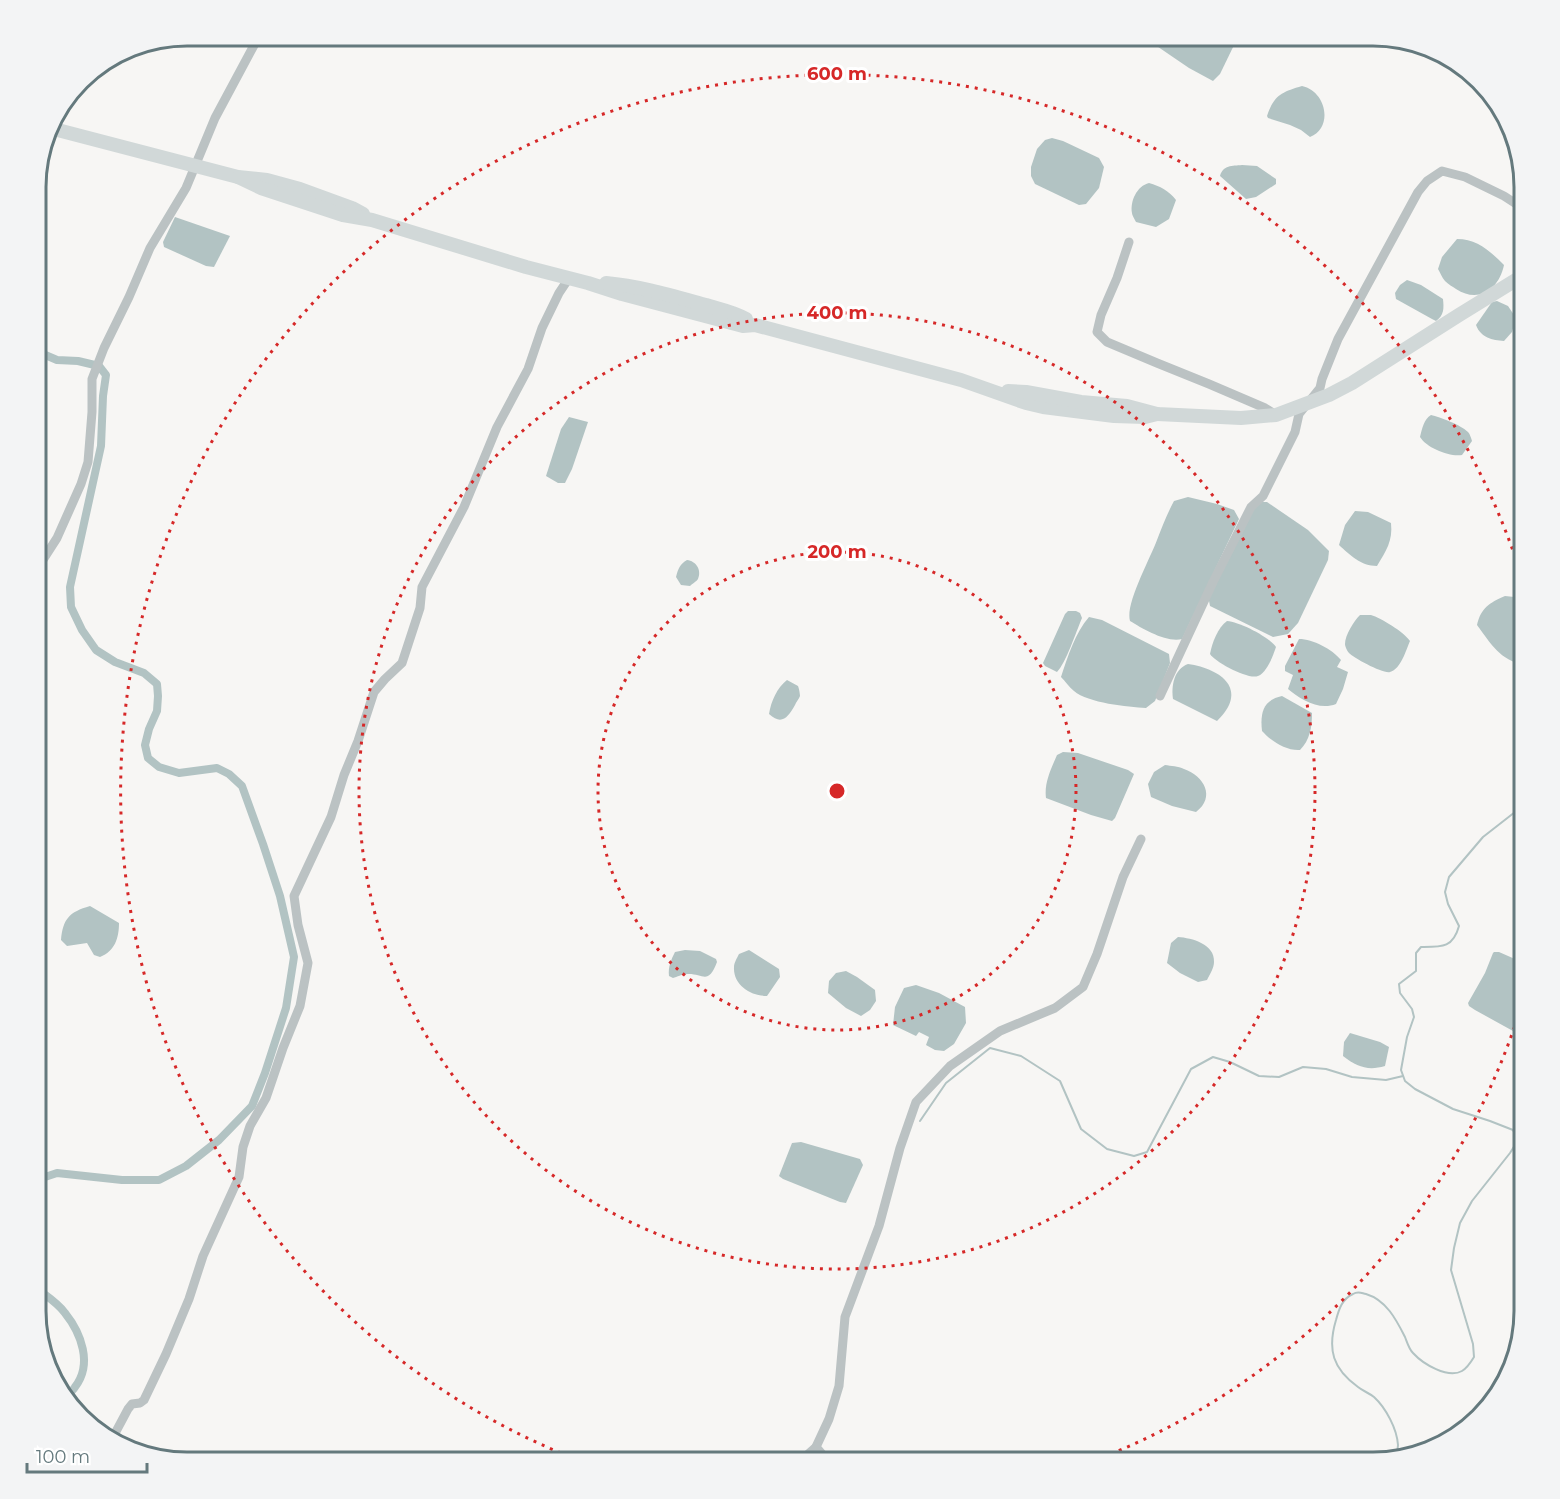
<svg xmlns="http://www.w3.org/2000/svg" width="1560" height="1499" viewBox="0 0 1560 1499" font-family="Montserrat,sans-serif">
  <rect width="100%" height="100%" fill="#f7f6f4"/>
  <g fill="#b2c3c3">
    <polygon points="1145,36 1234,36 1236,41 1220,74 1213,81 1189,68 1145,38"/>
    <path d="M 1302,86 C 1326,91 1334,127 1310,137 L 1301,130 L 1290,125 L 1268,118 L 1267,116 C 1274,95 1282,92 1302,86 Z"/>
    <polygon points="1052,138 1063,141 1099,158 1104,167 1099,188 1086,204 1079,205 1035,184 1031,176 1031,167 1037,149 1045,140"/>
    <path d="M 1242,165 L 1257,166 L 1276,179 L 1276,184 L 1256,197 L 1246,199 L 1220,176 C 1223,165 1232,166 1242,165 Z"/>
    <path d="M 1149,183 C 1160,186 1169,191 1176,200 L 1169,219 L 1156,227 L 1136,222 C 1135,220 1132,215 1132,213 C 1130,201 1137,186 1149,183 Z"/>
    <polygon points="175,217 230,236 214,267 206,266 164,247 163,242"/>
    <path d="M 1457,239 C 1477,239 1490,251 1504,265 C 1499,289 1479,304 1456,289 C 1453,287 1448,284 1445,281 C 1442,278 1440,272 1438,269 L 1442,257 Z"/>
    <path d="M 1407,280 L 1421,285 L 1443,299 C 1444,309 1444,315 1436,321 L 1432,319 L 1396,299 L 1395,293 L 1400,285 Z"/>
    <path d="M 1497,301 L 1508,306 L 1516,318 L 1512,332 L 1504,341 C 1492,340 1481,338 1476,325 L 1492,302 Z"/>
    <path d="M 1431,415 C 1440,417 1461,425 1468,432 C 1470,434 1471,438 1472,441 L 1462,455 C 1449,457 1427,448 1420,437 C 1422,429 1424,419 1431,415 Z"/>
    <polygon points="569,417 588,422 572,469 565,483 558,483 546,476 561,429"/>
    <path d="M 1188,497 L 1217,504 L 1234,510 L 1239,519 L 1182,639 C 1167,643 1143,629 1130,621 C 1125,604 1150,559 1157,540 C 1162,527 1167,514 1174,501 Z"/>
    <polygon points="1261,502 1267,502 1308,530 1329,551 1328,560 1298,623 1288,634 1273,637 1210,606 1208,595 1256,505"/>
    <path d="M 1355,511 L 1368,512 L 1391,523 C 1393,541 1386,551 1377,566 C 1361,566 1350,555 1339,545 L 1345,525 Z"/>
    <path d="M 687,560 C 696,561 702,570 698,579 C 697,581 692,584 690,586 L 681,585 L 676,577 C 678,569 680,564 687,560 Z"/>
    <path d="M 1505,596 L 1524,598 L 1524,665 C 1500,660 1491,644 1477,625 C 1481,608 1489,603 1505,596 Z"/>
    <path d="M 1068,611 L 1076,611 L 1080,613 L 1082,618 C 1076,632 1066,663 1057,672 L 1045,666 L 1043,663 L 1065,614 Z"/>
    <path d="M 1360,615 C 1363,615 1368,615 1371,615 C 1381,618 1404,632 1410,641 C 1406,650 1401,669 1390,672 C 1383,674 1354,658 1349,653 C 1347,651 1345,646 1345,644 C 1345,635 1354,621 1360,615 Z"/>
    <path d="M 1089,617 L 1102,620 L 1169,654 L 1170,663 L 1155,701 L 1146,708 C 1128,707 1088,703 1074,691 C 1069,687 1065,681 1061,677 C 1068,656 1075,633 1089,617 Z"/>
    <path d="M 1227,621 C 1240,622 1269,637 1276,647 C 1273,656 1267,672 1258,676 C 1248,680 1215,662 1210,654 C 1212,643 1218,627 1227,621 Z"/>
    <path d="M 1299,639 C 1313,639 1332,649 1341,660 L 1337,667 L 1348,672 L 1343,689 L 1336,704 C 1319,711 1300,699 1288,689 L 1293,675 L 1285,671 L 1285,666 Z"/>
    <path d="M 1188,664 C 1222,669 1249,690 1217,721 L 1173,699 C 1171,686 1174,669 1188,664 Z"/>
    <path d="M 787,680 L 798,686 C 799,688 800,694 800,696 C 799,699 796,702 795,705 C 788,717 782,726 769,714 C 771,701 777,688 787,680 Z"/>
    <path d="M 1282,696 L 1312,713 C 1312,727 1310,740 1300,750 C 1286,751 1271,741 1262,731 C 1260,713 1263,700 1282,696 Z"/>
    <path d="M 1063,752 L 1078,753 L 1128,770 L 1134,774 L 1115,818 L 1112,821 L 1091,815 L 1046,798 C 1044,783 1051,769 1057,755 Z"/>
    <path d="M 1165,765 C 1171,766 1178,766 1184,769 C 1204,776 1216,797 1196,812 L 1172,806 L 1151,797 L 1148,784 L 1154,772 Z"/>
    <path d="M 90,906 L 119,923 C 119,938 115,951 100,957 L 94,955 L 87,943 L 67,946 L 61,940 C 63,919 69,912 90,906 Z"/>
    <path d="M 1178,937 C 1192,938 1215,944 1214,962 C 1214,968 1210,974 1207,980 L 1198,982 L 1180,973 L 1167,963 L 1171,943 Z"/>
    <path d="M 685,950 L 700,951 L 716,959 L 717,962 C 708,986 703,973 687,974 C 682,974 677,977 673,978 L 669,976 C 668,967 671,960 675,952 Z"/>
    <path d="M 749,950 L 779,969 L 780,977 L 767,996 C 751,996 733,985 734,967 C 734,963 737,958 739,954 Z"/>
    <polygon points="1494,952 1499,952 1524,963 1524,1023 1520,1032 1513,1031 1475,1010 1469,1006 1468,1003 1485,973 1493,953"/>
    <polygon points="846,971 857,977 875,990 876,1001 870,1010 861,1016 846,1008 828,993 829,981 836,973"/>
    <polygon points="916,985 939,993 965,1007 966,1023 954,1044 944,1051 935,1050 926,1045 929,1037 919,1032 916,1036 893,1025 895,1007 904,988"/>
    <path d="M 1350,1033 L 1380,1042 L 1389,1047 L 1385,1066 C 1368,1071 1357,1067 1343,1056 L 1344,1042 Z"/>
    <polygon points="801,1142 860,1159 863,1165 846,1203 840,1202 783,1179 779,1176 792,1143"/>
    <path d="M 681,1451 C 698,1451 715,1453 730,1463 L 671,1463 Z"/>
  </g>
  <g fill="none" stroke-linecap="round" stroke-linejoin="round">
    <g stroke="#b2c3c3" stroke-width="2">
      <polyline points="920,1121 946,1083 990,1048 1021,1056 1060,1081 1081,1129 1107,1149 1134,1156 1147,1152 1191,1069 1213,1057 1230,1062 1259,1076 1279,1077 1303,1067 1326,1069 1352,1077 1386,1080 1403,1076"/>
      <path d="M 1395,1459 C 1396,1454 1398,1450 1398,1445 C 1397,1429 1386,1408 1374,1397 C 1369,1393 1363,1391 1358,1387 C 1333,1369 1327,1350 1336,1320 C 1339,1309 1342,1299 1353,1294 C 1358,1291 1361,1293 1366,1294 C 1386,1300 1396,1319 1405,1337 C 1407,1342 1409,1349 1413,1353 C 1423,1364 1448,1379 1462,1371 C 1467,1368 1471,1362 1474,1357 L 1473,1344 L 1451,1270 L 1454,1248 L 1460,1223 L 1472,1201 L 1510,1153 L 1515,1145 L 1516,1136 L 1513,1130 L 1490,1121 L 1453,1109 L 1415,1089 L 1405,1081 L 1401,1070 L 1407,1037 L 1414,1017 L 1412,1009 L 1400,993 L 1399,984 L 1416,971 L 1416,953 L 1421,947 C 1442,947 1453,948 1459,926 L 1448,904 L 1445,892 L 1449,877 L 1483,837 L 1524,805"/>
    </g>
    <g stroke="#b2c3c3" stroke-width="8">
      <polyline points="36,1180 57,1173 122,1180 159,1180 186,1166 219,1140 252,1106 265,1073 286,1008 294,957 280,896 263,844 242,786 229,774 217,768 179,773 159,767 148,758 145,745 149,729 157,711 158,696 157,684 144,673 115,662 96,650 82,630 71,607 70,587 101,446 103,396 106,375 99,366 78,361 57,360 43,354 36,347"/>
      <path d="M 36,1288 C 45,1295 58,1303 65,1313 C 81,1333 93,1364 75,1387 C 73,1391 68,1394 64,1397"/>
    </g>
    <g stroke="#bbc2c3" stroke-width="9">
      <polyline points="1129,242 1117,278 1101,315 1097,332 1107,342 1157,363 1209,384 1265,408 1276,415"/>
      <polyline points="36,574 39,566 57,538 81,484 88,462 92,412 92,379 104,348 129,297 150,248 186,188 215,118 259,36"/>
      <polyline points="1160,696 1213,582 1251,507 1263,496 1295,432 1299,414 1320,388 1322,379 1338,339 1418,192 1427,181 1442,171 1465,177 1504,196 1524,209"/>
      <polyline points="112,1439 128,1409 132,1404 140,1403 144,1400 166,1354 189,1299 203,1256 239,1177 243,1147 250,1126 266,1098 283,1048 300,1006 308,963 298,925 294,896 331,817 344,775 358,741 374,692 385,679 402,663 420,608 422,587 464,507 497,427 528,369 542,328 559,293 569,278"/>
      <polyline points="765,1463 768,1461 788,1463"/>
      <polyline points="798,1463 816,1447"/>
      <polyline points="833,1463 827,1460 816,1447 829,1419 839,1386 845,1317 879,1226 900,1148 916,1102 950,1066 1000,1031 1055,1008 1083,987 1097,954 1123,877 1141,839"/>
    </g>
    <g stroke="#d1d8d8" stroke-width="14">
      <polyline points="50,128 238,177 267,180 300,189 352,208 363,214"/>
      <polyline points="238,177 261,188 343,215 372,220 526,267 588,283 622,294 743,326 755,325 961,380 1026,403 1043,407 1114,416 1145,417 1157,414"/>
      <path d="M 606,283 C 640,286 673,296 706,305 C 719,309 735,312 746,319"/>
      <polyline points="1008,391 1026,392 1081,402 1127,406 1157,414 1241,418 1276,415 1329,395 1352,383 1459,315 1524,275"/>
    </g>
  </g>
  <g fill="none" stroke="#d62828" stroke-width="3" stroke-dasharray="3 6">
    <circle cx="837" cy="791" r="239"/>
    <circle cx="837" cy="791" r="478"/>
    <path d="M1523 1001A717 717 0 0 1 1088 1463M586 1463A717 717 0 1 1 1523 581"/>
  </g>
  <path d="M0 0H1560V1499H0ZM187 46H1373A141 141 0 0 1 1514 187V1311A141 141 0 0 1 1373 1452H187A141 141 0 0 1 46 1311V187A141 141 0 0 1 187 46Z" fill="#f3f4f5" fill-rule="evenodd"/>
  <path fill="none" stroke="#64797d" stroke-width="3" d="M187 46H1373A141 141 0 0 1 1514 187V1311A141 141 0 0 1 1373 1452H187A141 141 0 0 1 46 1311V187A141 141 0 0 1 187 46Z"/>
  <circle cx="837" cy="791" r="9" fill="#d62828" stroke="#fff" stroke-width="3"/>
  <g font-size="18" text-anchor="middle" font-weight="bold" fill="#d62828" stroke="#fff" stroke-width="6" stroke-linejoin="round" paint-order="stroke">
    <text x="837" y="80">600 m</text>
    <text x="837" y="319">400 m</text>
    <text x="837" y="558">200 m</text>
  </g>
  <path d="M27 1463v9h120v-9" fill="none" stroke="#64797d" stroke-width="3"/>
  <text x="36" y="1463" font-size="18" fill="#64797d" stroke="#ffffff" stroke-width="4.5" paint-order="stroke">100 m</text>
</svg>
